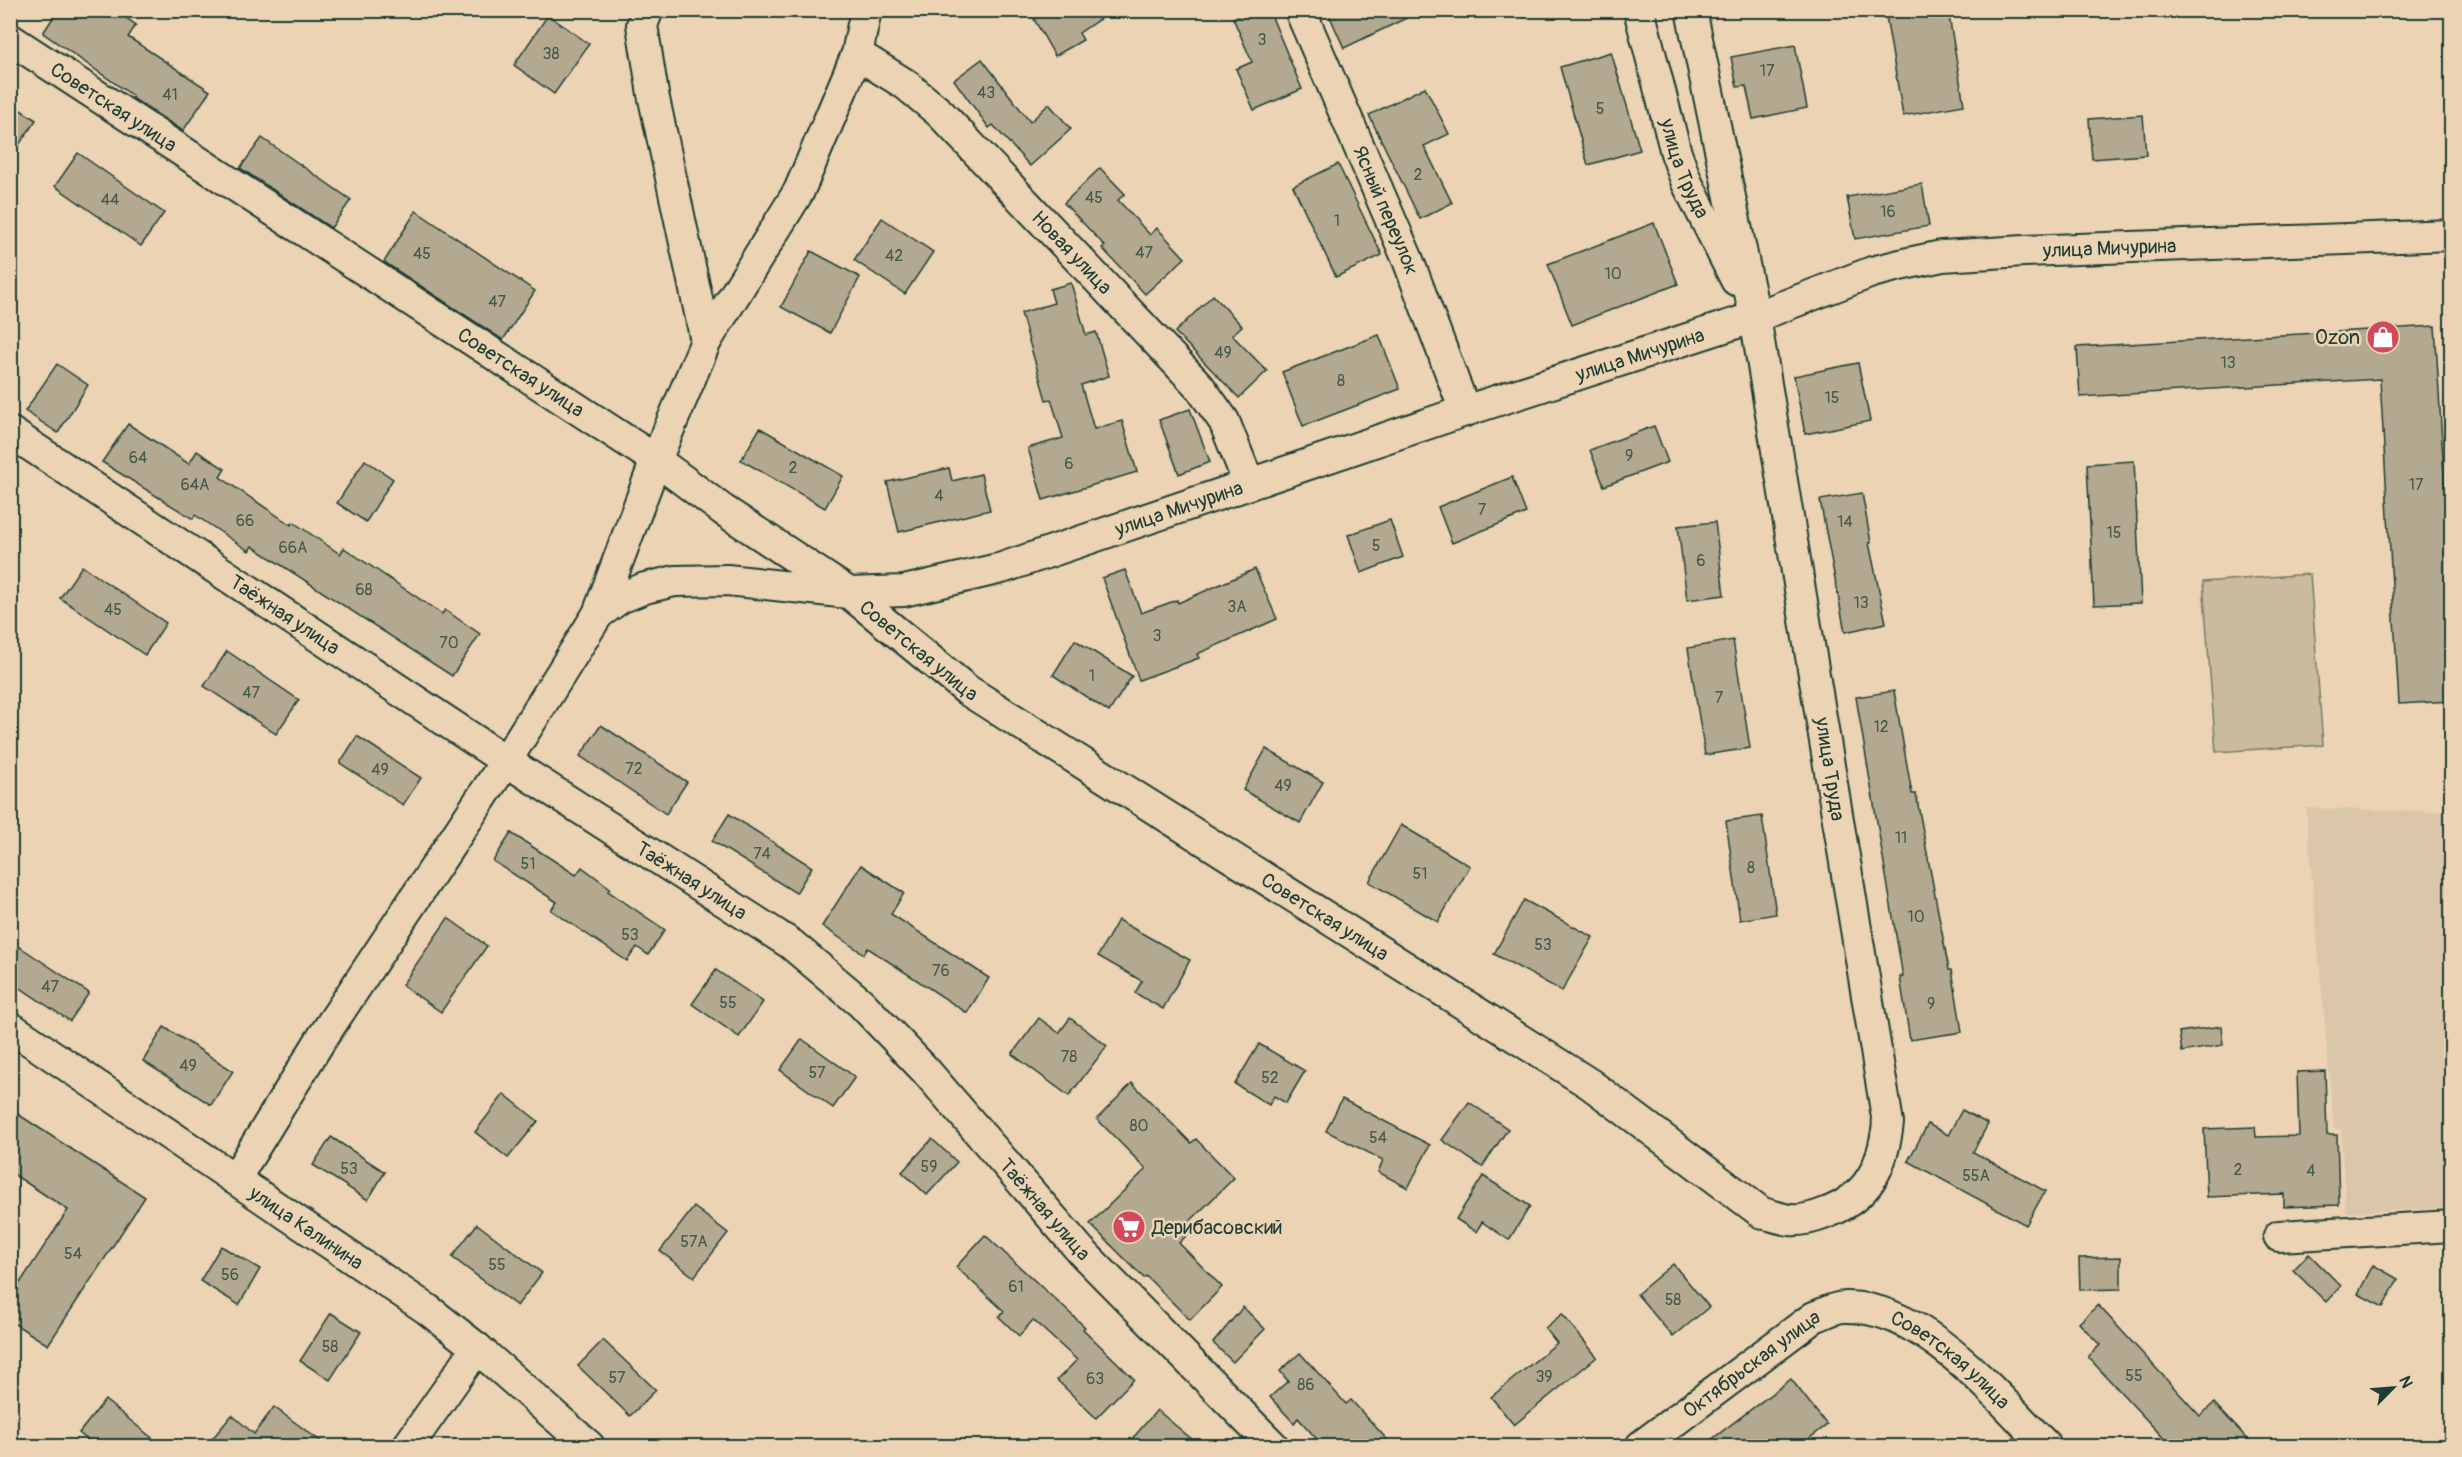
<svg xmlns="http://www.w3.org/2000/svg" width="2462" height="1457" viewBox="0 0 2462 1457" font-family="Pangolin,sans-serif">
  <rect width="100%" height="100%" fill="#ebd3b3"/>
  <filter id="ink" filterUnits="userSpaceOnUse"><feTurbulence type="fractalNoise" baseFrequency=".0167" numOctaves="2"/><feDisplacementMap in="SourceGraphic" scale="12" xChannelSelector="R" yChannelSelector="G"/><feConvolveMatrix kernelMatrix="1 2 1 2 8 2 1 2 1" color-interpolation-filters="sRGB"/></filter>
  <g filter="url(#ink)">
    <polygon fill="#dac6a8" points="2306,808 2451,812 2451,1208 2346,1212 2341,1129 2334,1129"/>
    <polygon fill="#caba9e" stroke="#747c69" stroke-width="1.5" points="2310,574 2323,745 2216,752 2203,582"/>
    <g fill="#b2a990" stroke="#1f3d34" stroke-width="1.5">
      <polygon points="58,10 115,10 136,25 128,37 210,91 183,131 132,98 133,96 43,33"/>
      <polygon points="1049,10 1113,10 1079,33 1083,40 1055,56 1034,19"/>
      <polygon points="1250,10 1269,10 1302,89 1254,110 1236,69 1252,62 1233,18"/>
      <polygon points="1327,10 1423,10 1344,48"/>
      <polygon points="1919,10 1948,10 1964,105 1903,116 1886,16"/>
      <polygon points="548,15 589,44 554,94 514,65"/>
      <polygon points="1795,45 1807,108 1753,119 1746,86 1737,87 1731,57"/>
      <polygon points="1611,52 1640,150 1588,165 1560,67"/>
      <polygon points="982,59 1030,122 1049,104 1071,129 1030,166 993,125 989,128 954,80"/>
      <polygon points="1425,87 1449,134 1424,146 1452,203 1420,219 1369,115"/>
      <polygon points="10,103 36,120 10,158"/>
      <polygon points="2143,115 2146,155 2092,159 2089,119"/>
      <polygon points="262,138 351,200 331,228 240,168"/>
      <polygon points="78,153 164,213 141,246 55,186"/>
      <polygon points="1338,164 1382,255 1336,277 1293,186"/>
      <polygon points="1100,168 1125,194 1118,200 1150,235 1157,228 1185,258 1145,294 1102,248 1105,246 1064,203"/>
      <polygon points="1922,184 1929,226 1855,239 1847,197"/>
      <polygon points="416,211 535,291 503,340 384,262"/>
      <polygon points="882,218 933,252 905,294 854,260"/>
      <polygon points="1654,223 1678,284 1572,325 1548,264"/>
      <polygon points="811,251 860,277 830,333 781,307"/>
      <polygon points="1071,283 1086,335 1096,332 1109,376 1081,385 1094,429 1122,421 1137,472 1043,500 1028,448 1063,438 1051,399 1046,400 1021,313 1054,303 1050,289"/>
      <polygon points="1213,295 1242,326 1232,335 1267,371 1239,398 1175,332"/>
      <polygon points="2435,326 2451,592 2451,701 2399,704 2380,379 2080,397 2077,347"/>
      <polygon points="1379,335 1400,389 1303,426 1282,372"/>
      <polygon points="1858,363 1870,421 1805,434 1794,376"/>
      <polygon points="57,364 88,385 58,433 25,411"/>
      <polygon points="1190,409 1210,462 1179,474 1159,420"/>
      <polygon points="128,424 189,464 197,451 225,469 220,477 291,525 293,522 340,554 344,548 442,614 445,610 480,634 452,676 252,546 249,551 195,515 193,519 102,462"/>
      <polygon points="1654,426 1668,462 1604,486 1590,450"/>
      <polygon points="760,428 843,476 825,508 741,460"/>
      <polygon points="365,460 393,479 366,522 337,503"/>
      <polygon points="2134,461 2141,603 2094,605 2087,464"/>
      <polygon points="949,468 952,481 981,474 990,510 899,532 887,482"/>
      <polygon points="1512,477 1526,513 1452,543 1438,507"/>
      <polygon points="1862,493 1871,543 1869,543 1886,623 1845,632 1820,500"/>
      <polygon points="1390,520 1403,557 1361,573 1348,535"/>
      <polygon points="1715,522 1724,595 1687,600 1678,526"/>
      <polygon points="82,566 166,623 145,655 60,598"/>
      <polygon points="1255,569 1277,619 1197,654 1199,658 1139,680 1102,578 1125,570 1141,613 1177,600 1178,603"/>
      <polygon points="1075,640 1132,676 1109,712 1053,675"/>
      <polygon points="1733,640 1750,748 1705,755 1688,648"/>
      <polygon points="227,651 299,700 276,734 204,686"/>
      <polygon points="1894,691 1912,794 1916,794 1949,970 1952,970 1962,1032 1910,1040 1900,977 1903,977 1856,697"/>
      <polygon points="601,725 687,782 666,814 580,756"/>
      <polygon points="357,736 421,778 403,805 340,763"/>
      <polygon points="1266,749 1323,782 1300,823 1243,790"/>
      <polygon points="729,814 812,867 796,893 712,841"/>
      <polygon points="1762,816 1776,914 1740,920 1726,821"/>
      <polygon points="1401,825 1470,866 1438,922 1369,882"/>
      <polygon points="511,833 576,875 582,867 610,888 608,891 665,930 648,955 637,947 627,961 551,910 557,902 493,861"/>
      <polygon points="861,865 904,893 891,914 989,978 967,1013 868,948 864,954 822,926"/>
      <polygon points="1524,900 1593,937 1562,991 1494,954"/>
      <polygon points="448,918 487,946 441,1012 402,985"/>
      <polygon points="1118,920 1190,960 1163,1009 1135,993 1142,981 1098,956"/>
      <polygon points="20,947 89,993 70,1021 10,981 10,962"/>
      <polygon points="716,970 763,1002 739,1037 692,1004"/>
      <polygon points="1039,1018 1059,1033 1070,1018 1107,1046 1069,1096 1012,1054"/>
      <polygon points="2221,1026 2223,1045 2182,1052 2179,1032"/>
      <polygon points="164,1027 233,1071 211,1105 143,1061"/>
      <polygon points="802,1039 855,1077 833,1108 780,1070"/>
      <polygon points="1259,1044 1305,1071 1286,1103 1274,1096 1269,1105 1235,1084"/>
      <polygon points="2325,1071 2327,1135 2337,1135 2339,1205 2284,1207 2284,1194 2207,1197 2204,1129 2255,1127 2256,1137 2299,1136 2297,1072"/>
      <polygon points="1132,1083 1191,1143 1196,1139 1234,1178 1182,1229 1187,1235 1179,1243 1222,1287 1190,1320 1146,1276 1144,1278 1090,1224 1146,1169 1097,1119"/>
      <polygon points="504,1094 538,1121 508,1158 475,1132"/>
      <polygon points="1342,1099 1430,1145 1408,1188 1378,1172 1383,1160 1326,1131"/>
      <polygon points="1469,1102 1508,1129 1482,1167 1442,1140"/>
      <polygon points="10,1109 145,1197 48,1345 10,1321 10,1298 68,1210 10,1172"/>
      <polygon points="1962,1110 1988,1124 1973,1152 2045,1191 2026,1225 1908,1161 1928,1124 1948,1135"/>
      <polygon points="331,1137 385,1172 368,1200 313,1165"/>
      <polygon points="932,1139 957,1162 927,1195 902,1172"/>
      <polygon points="1483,1176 1530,1206 1509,1240 1482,1222 1476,1232 1456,1219"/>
      <polygon points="694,1207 728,1233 694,1277 660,1251"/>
      <polygon points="477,1224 542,1273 517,1306 452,1257"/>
      <polygon points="985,1235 1085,1327 1083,1329 1134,1379 1096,1418 1057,1380 1077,1360 1033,1320 1019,1336 999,1317 1004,1311 956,1267"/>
      <polygon points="221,1246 260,1269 239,1305 200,1281"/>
      <polygon points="2309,1254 2341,1286 2326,1302 2293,1270"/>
      <polygon points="2121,1257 2121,1289 2080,1290 2079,1258"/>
      <polygon points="1673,1264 1709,1307 1673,1337 1637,1294"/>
      <polygon points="2373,1265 2398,1279 2383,1307 2358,1294"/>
      <polygon points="2098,1305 2200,1416 2214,1403 2254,1446 2171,1446 2088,1357 2100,1345 2079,1323"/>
      <polygon points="1243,1307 1265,1329 1233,1362 1213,1343"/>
      <polygon points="331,1313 361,1332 330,1380 300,1361"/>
      <polygon points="1562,1314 1597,1357 1514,1425 1491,1397 1557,1343 1545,1328"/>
      <polygon points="603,1340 656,1390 630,1416 578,1366"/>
      <polygon points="1300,1353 1346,1404 1351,1400 1393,1446 1323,1446 1298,1418 1294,1423 1270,1397 1288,1381 1280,1371"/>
      <polygon points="1791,1379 1827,1425 1799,1446 1703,1446"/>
      <polygon points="105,1400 162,1446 95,1446 79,1433"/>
      <polygon points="274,1407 327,1446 206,1446 232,1415 254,1434"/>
      <polygon points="1157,1410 1200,1446 1126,1446"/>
    </g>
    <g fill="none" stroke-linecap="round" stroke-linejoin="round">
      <g stroke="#1f3d34" stroke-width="34">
        <g id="street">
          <path id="s1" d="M 1300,10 L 1408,260 L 1465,411"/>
          <path id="s2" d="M 1639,10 L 1676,153 L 1687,183 L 1736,280"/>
          <path id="s3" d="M 10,39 L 656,460 L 723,510 L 849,593 L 967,690 L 1590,1084 L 1762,1213 C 1771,1215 1781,1219 1790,1220 C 1801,1221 1816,1217 1826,1213 C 1869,1197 1883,1166 1888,1123 L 1755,317 L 1691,10"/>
          <path id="s4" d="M 857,54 L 905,84 L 940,113 L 1199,386 L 1224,421 L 1249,484"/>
          <polyline points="706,341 799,191 857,54 866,10"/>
          <path id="s5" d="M 10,432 L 506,761 L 791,944 L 861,1003 L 926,1071 L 1081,1251 L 1273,1446"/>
          <path id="s6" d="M 598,614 L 620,598 L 645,588 L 675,581 L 727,580 L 849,593 L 904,591 L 1002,568 L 1465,411 L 1755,317 L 1872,272 L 1904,264 L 1942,256 L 2024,251 L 2452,235"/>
          <path id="s7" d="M 10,1027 L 427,1309 L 477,1348 L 589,1446"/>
          <polyline points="235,1179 320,1041 506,761 598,614 656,460 706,341 653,94 642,25 648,10"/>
          <polyline points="2279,1236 2452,1226"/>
          <polyline points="408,1446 477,1348"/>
          <path id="s8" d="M 1641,1446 L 1814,1317 C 1823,1314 1835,1307 1844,1307 C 1922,1304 1996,1396 2046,1446"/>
        </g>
      </g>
      <use href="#street" stroke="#ebd3b3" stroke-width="30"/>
    </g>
  </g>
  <defs>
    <g id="shop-disc" transform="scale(1.725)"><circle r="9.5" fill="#d1495b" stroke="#ebd3b3"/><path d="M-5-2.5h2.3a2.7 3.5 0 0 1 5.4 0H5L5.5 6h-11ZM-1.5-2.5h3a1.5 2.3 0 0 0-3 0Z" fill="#fff"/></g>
    <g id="supermarket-disc" transform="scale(1.725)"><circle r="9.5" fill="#d1495b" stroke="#ebd3b3"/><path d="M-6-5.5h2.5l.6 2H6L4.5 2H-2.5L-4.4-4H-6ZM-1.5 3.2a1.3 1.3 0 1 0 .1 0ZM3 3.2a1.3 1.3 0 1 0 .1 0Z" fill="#fff"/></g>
  </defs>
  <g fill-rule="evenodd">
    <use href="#shop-disc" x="2383" y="337"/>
    <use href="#supermarket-disc" x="1129" y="1227"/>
  </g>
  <g text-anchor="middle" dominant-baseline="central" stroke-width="5" stroke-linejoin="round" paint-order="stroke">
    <g font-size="16" fill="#44584b">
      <text x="1262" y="40">3</text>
      <text x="551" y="54">38</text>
      <text x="1767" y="71">17</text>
      <text x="986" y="93">43</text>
      <text x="170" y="95">41</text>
      <text x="1600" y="109">5</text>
      <text x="1418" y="175">2</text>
      <text x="1094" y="198">45</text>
      <text x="110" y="200">44</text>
      <text x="1888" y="212">16</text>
      <text x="1337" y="221">1</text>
      <text x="1144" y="253">47</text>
      <text x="422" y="254">45</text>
      <text x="894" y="256">42</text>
      <text x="1613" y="274">10</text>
      <text x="497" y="302">47</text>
      <text x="1223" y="353">49</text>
      <text x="2228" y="363">13</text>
      <text x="1341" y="381">8</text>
      <text x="1832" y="398">15</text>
      <text x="1629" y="456">9</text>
      <text x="138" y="458">64</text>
      <text x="1069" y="464">6</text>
      <text x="793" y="468">2</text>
      <text x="195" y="485">64А</text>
      <text x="2416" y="485">17</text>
      <text x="939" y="496">4</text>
      <text x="1482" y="510">7</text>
      <text x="245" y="521">66</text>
      <text x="1845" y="522">14</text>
      <text x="2114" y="533">15</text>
      <text x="1376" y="546">5</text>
      <text x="293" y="548">66А</text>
      <text x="1701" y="561">6</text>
      <text x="364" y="590">68</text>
      <text x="1861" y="603">13</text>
      <text x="1237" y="607">3А</text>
      <text x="113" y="610">45</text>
      <text x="1157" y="636">3</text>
      <text x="449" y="643">70</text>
      <text x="1092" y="676">1</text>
      <text x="251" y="693">47</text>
      <text x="1719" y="698">7</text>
      <text x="1881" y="727">12</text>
      <text x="634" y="769">72</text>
      <text x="380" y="770">49</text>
      <text x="1283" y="786">49</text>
      <text x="1901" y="838">11</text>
      <text x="762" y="854">74</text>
      <text x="528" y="864">51</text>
      <text x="1751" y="868">8</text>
      <text x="1420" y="874">51</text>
      <text x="1916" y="917">10</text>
      <text x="630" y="935">53</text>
      <text x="1543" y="945">53</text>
      <text x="941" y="971">76</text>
      <text x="50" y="987">47</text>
      <text x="728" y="1003">55</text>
      <text x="1931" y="1004">9</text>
      <text x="1069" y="1057">78</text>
      <text x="188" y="1066">49</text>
      <text x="817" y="1073">57</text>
      <text x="1270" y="1078">52</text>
      <text x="1139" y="1126">80</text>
      <text x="1378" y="1138">54</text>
      <text x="929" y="1167">59</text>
      <text x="349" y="1169">53</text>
      <text x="2238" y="1170">2</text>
      <text x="2311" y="1171">4</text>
      <text x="1976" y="1176">55А</text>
      <text x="694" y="1242">57А</text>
      <text x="73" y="1254">54</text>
      <text x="497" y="1265">55</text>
      <text x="230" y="1275">56</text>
      <text x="1016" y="1287">61</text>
      <text x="1673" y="1300">58</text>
      <text x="330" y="1347">58</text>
      <text x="2134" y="1376">55</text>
      <text x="1544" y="1377">39</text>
      <text x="617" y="1378">57</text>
      <text x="1095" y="1379">63</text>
      <text x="1306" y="1385">86</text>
    </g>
    <g font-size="20" fill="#1f3d34" stroke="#ebd3b3">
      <text stroke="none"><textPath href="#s3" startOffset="124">Советская улица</textPath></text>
      <text stroke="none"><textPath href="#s2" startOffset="165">улица Труда</textPath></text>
      <text stroke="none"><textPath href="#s1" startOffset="218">Ясный переулок</textPath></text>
      <text stroke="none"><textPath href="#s6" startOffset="1574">улица Мичурина</textPath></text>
      <text stroke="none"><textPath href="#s4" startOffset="294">Новая улица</textPath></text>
      <text stroke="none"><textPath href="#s6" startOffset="1088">улица Мичурина</textPath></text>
      <text stroke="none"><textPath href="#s3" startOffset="610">Советская улица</textPath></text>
      <text stroke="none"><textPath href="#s6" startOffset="602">улица Мичурина</textPath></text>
      <text stroke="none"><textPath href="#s5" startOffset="330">Таёжная улица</textPath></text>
      <text stroke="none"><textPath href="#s3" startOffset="1096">Советская улица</textPath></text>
      <text transform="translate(1830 769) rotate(81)">улица Труда</text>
      <text stroke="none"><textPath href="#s5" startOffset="816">Таёжная улица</textPath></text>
      <text stroke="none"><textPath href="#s3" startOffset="1582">Советская улица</textPath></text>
      <text stroke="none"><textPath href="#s5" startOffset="1302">Таёжная улица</textPath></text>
      <text stroke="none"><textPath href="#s7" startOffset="358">улица Калинина</textPath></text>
      <text stroke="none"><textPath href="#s8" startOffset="370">Советская улица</textPath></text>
      <text stroke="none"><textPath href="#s8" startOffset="138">Октябрьская улица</textPath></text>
    </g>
    <g font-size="20" fill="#1f3d34" stroke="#ebd3b3" text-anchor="end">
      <text x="2360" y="337">Ozon</text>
      <text x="1152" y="1227" text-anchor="start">Дерибасовский</text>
    </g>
  </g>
  <rect width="2462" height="1457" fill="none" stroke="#ebd3b3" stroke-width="36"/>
  <rect x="18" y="18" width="2426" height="1421" fill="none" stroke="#1f3d34" stroke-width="2" filter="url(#ink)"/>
  <g transform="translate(2393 1388) rotate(65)" stroke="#ebd3b3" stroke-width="4.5" paint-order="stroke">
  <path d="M0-4.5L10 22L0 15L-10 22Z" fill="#1f3d34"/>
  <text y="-9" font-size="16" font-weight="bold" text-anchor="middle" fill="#1f3d34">N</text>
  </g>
</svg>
